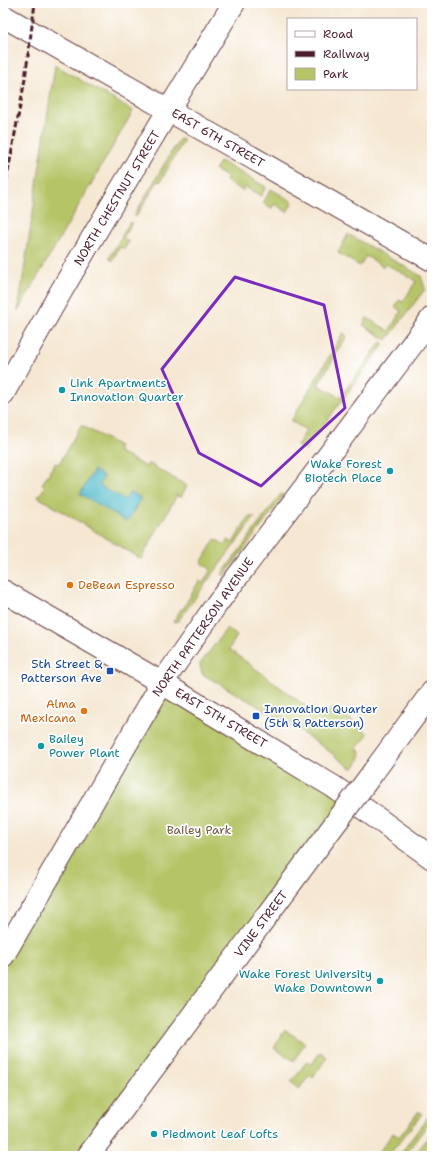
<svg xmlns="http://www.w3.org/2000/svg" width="435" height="1159" viewBox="0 0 435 1159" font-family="'Shantell Sans',sans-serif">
  <rect width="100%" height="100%" fill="#fff"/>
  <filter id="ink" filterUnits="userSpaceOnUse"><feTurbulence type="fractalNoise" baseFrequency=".025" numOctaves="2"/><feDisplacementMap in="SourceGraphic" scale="8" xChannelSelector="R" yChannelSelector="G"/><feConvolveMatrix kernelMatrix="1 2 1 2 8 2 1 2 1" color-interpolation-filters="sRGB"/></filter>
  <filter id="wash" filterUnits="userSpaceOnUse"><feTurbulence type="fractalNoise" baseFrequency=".012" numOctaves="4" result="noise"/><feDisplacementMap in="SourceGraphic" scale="16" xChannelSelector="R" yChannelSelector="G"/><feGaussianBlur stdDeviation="0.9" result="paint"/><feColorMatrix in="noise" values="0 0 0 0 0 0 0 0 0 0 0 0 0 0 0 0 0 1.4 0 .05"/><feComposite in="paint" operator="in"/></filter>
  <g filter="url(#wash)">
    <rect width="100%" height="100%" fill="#f5e7d1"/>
    <g fill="#b6c467" stroke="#807249">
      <polygon points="55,65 133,111 18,311"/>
      <polygon points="180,139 184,140 160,182 158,181 136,217 134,216 178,141"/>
      <polygon points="220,161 266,187 261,196 245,187 243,191 226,181 228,177 215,170"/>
      <polygon points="271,189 293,202 287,212 275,204 272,208 263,203"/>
      <polygon points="130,222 132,223 123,238 129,242 124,249 120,247 112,261 109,258"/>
      <polygon points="348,234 421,276 425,289 387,340 363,325 367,318 389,331 401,311 395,307 399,300 403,302 416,281 386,264 384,267 366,256 360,266 338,253"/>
      <polygon points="343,333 347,336 318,385 340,397 381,342 384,344 305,450 297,446 306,430 291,421"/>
      <polygon points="81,425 119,446 117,451 146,467 148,463 187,486 181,497 177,495 141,559 38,497 45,487 42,484 55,463 59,464"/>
      <polygon points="281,494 284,496 224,576 222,574"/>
      <polygon points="248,517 255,517 178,621 173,622 181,609 183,609 199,581 203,583 211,569 201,563 215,539 225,545 228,540 233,543"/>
      <path d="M 227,628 L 237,636 L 229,649 L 323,719 L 331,709 L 337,709 L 368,734 L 357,748 L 361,754 C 359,759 358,767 352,768 L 347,765 C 302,729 252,703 202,674 L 200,664 Z"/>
      <polygon points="162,683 352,800 88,1156 3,1156 3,956"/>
      <polygon points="285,1030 305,1043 294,1061 274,1048"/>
      <polygon points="320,1052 327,1057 313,1078 310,1075 299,1089 291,1082 307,1061 312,1064"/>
      <polygon points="419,1111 422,1114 388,1156 376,1156 393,1133 399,1137"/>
      <polygon points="427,1118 431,1120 404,1156 399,1156"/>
      <polygon points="432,1132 432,1156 414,1156"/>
    </g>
    <polygon fill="#4ebac9" stroke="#4c6c7a" points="94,470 104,477 99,485 125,500 130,492 141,498 127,522 80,494"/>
  </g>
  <g filter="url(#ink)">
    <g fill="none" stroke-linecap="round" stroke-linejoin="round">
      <g stroke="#643d44" stroke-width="24">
        <g id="street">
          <polyline points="3,16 432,260"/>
          <path d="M 3,394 C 76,262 155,132 234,3"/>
          <polyline points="374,771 432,692"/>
          <polyline points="88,1156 340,817"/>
        </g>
      </g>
      <g stroke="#643d44" stroke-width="24">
        <g id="secondary">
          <polyline points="3,591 162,683 334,787 432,858"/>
          <polyline points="3,956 162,683 216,605 432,318"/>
        </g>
      </g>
      <use href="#street" stroke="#fff" stroke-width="22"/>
      <use href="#secondary" stroke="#fff" stroke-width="22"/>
      <polyline stroke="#4a1f2b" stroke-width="3" stroke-dasharray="6 3" stroke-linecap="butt" points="3,199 25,79 35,3"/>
      <g stroke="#643d44" stroke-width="24" stroke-linecap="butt">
        <polyline id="street-bridge" points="340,817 374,771"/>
      </g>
      <use href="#street-bridge" stroke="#fff" stroke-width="22"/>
    </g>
  </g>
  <path fill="none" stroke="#7b2cbf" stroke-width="3" stroke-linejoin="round" d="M 235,277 L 324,305 L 345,408 L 261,486 L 199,453 L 162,369 Z"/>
  <g fill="#0f9aa8" stroke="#fff" stroke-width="1.5">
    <circle cx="62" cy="390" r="4"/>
    <circle cx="390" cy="471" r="4"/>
    <circle cx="41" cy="746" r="4"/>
    <circle cx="380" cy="981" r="4"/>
    <circle cx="154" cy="1134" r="4"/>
  </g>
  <g fill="#e8710a" stroke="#fff" stroke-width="1.5">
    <circle cx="70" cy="585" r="4"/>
    <circle cx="84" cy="711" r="4"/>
  </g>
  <g fill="#1a4fb4" stroke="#fff" stroke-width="1.5">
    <rect x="106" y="667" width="8" height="8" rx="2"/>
    <rect x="252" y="712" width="8" height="8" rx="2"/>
  </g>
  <g text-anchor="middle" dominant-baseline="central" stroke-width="3.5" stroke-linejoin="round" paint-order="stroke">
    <g font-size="12" fill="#4a1f2b" stroke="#fff">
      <text transform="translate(218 138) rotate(30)">EAST 6TH STREET</text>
      <text transform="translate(117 198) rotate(-59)">NORTH CHESTNUT STREET</text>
      <text transform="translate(203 627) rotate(-55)">NORTH PATTERSON AVENUE</text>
      <text transform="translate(221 718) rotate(31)">EAST 5TH STREET</text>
      <text transform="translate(261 924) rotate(-53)">VINE STREET</text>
    </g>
    <g font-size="12" fill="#0d838f" stroke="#fff" text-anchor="start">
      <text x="70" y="383">Link Apartments<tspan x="70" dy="14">Innovation Quarter</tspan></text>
      <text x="382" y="464" text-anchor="end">Wake Forest<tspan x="382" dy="14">Biotech Place</tspan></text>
      <text x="49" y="739">Bailey<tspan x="49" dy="14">Power Plant</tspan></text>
      <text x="372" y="974" text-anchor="end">Wake Forest University<tspan x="372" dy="14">Wake Downtown</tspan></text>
      <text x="162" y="1134">Piedmont Leaf Lofts</text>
    </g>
    <g font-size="12" fill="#c56008" stroke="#fff" text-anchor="start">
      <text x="78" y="585">DeBean Espresso</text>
      <text x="76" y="704" text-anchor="end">Alma<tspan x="76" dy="14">Mexicana</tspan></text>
    </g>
    <g font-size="12" fill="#164399" stroke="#fff" text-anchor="end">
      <text x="102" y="664">5th Street &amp;<tspan x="102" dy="14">Patterson Ave</tspan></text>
      <text x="264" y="709" text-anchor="start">Innovation Quarter<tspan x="264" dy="14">(5th &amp; Patterson)</tspan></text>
    </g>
    <g font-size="12" fill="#705940" stroke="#fff">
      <text x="199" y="830">Bailey Park</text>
    </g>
  </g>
  <rect width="435" height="1159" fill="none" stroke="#fff" stroke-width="16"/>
  <rect x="287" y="18" width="130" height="72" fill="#ffffff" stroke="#b7a5aa"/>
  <rect x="295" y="31" width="20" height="6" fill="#ffffff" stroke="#b7a5aa"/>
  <text x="323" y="38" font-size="12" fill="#4a1f2b">Road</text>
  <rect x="295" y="51" width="20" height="6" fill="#4a1f2b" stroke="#b7a5aa"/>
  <text x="323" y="58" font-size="12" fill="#4a1f2b">Railway</text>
  <rect x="295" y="68" width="20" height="12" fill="#b6c467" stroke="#b7a5aa"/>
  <text x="323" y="78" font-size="12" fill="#4a1f2b">Park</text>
</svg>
